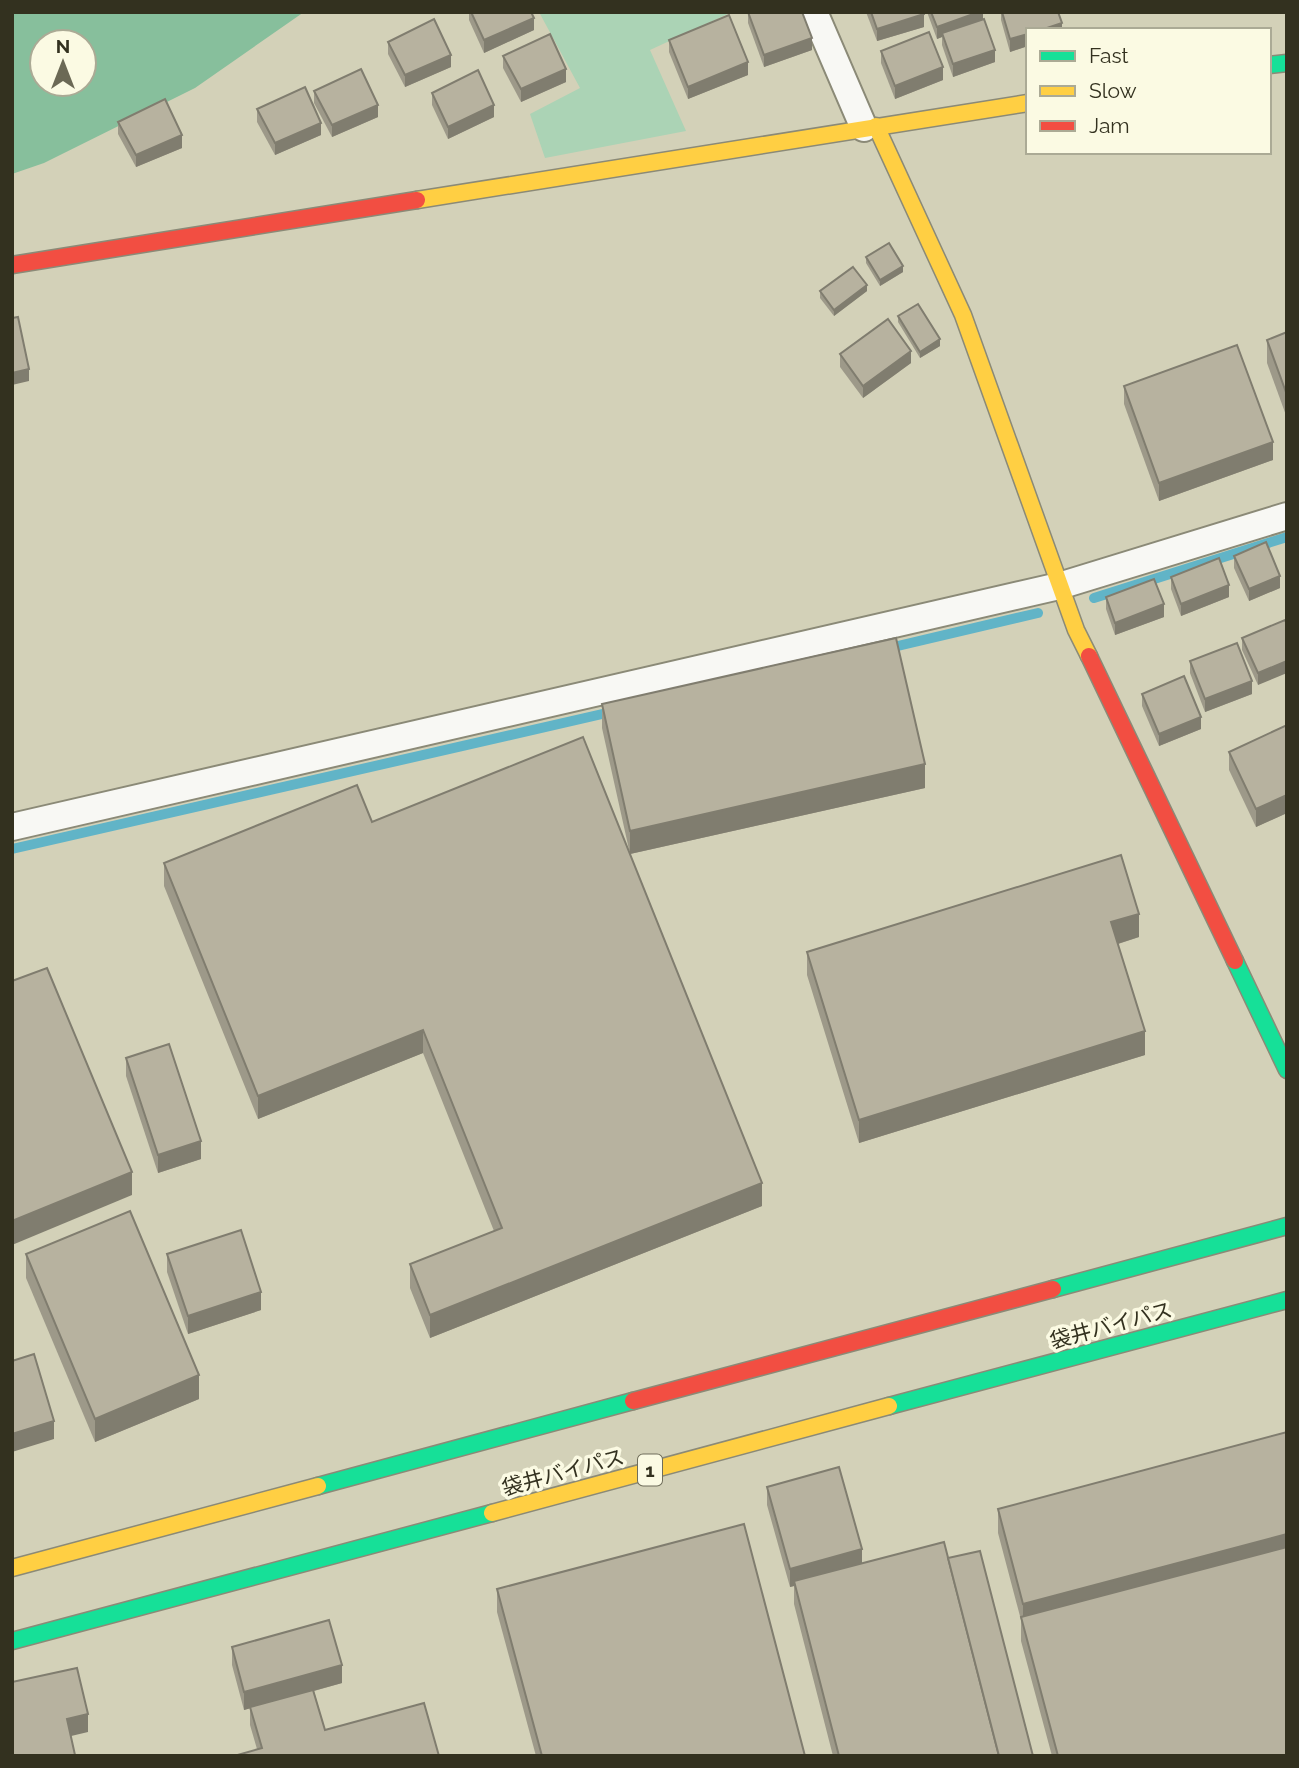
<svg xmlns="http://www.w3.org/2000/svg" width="1299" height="1768" viewBox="0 0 1299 1768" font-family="Raleway,'Noto Sans JP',sans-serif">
  <rect width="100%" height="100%" fill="#d3d1b8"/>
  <polygon fill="#abd3b5" points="539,12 732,12 650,50 686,131 545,158 530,114 580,88"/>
  <path fill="#87bf9c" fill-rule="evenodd" d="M 12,12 L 304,12 L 195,88 L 44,163 L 12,174 ZM 42,42 L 84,42 L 84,84 L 42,84 Z"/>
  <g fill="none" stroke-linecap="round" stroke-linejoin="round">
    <g stroke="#61b4c7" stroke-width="10">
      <polyline points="1094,598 1287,537"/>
      <polyline points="885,649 1038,613"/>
      <polyline points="12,849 611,712"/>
    </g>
    <g stroke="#8b8a77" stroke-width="30">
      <g id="street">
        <polyline points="814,12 864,128"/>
        <polyline points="12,827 1059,586 1287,516"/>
      </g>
    </g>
    <g stroke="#8b8a77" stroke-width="19">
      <g id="fast">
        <polyline points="1269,65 1287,63"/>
        <polyline points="1235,961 1287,1070"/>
        <polyline points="1053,1289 1287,1226"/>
        <polyline points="889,1406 1287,1300"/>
        <polyline points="318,1486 633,1401"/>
        <polyline points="12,1641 492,1513"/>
      </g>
    </g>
    <g stroke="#8b8a77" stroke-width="19">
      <g id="slow">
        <polyline points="876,126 963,315 1076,630 1089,656"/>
        <polyline points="417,200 1028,103"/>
        <polyline points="492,1513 889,1406"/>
        <polyline points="12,1568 318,1486"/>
      </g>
    </g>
    <g stroke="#8b8a77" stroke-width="19">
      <g id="jam">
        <polyline points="12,265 417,200"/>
        <polyline points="1089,656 1235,961"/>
        <polyline points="633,1401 1053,1289"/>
      </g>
    </g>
    <use href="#street" stroke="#f8f8f4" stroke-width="26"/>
    <use href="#fast" stroke="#16e098" stroke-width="16"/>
    <use href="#slow" stroke="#ffcf43" stroke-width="16"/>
    <use href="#jam" stroke="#f24e42" stroke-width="16"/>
  </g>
  <g fill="#9d9989">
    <polygon points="469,12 531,12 534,30 484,53 469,20"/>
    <polygon points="748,12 802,12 812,50 764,67 748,23"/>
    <polygon points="866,12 924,12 924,27 877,41"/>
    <polygon points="927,12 983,12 983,19 995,62 953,77 942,45 942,37 937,39"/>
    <polygon points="1001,12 1058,12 1062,30 1028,30 1028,46 1010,52 1001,20"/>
    <polygon points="669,40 748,75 688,99 669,52"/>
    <polygon points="388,42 451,67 405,87 388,54"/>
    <polygon points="881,51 943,80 895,99 881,63"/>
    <polygon points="503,56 566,82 521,102 503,68"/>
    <polygon points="314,91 378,117 332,137 314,103"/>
    <polygon points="432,93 494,117 448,139 432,105"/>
    <polygon points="257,109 321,135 275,155 257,122"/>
    <polygon points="118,122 182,148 136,167 118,134"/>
    <polygon points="866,257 903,272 880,286 866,263"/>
    <polygon points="820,291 867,291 834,316 820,298"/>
    <polygon points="898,316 940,346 920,358 898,322"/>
    <polygon points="1287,332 1287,418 1267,363 1267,340"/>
    <polygon points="840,354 911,363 863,398 840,367"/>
    <polygon points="1124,386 1273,460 1159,501 1124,404"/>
    <polygon points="1234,556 1280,588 1249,601 1234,568"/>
    <polygon points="1171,577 1229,597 1181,616 1171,589"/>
    <polygon points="1106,597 1164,617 1115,635 1106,609"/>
    <polygon points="1285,620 1258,685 1242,650 1242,638"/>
    <polygon points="1190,661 1252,694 1205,712 1190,673"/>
    <polygon points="1142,694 1201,729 1159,746 1142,706"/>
    <polygon points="602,704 925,788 630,854 762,1206 430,1338 410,1288 410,1264 494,1231 423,1053 258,1119 164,886 164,863 372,822 630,854 602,728"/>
    <polygon points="1287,725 1287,813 1256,827 1229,770 1229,752"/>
    <polygon points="1139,937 1118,944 1145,1055 859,1143 807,975 807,952"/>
    <polygon points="126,1058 201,1159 158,1173 126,1076"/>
    <polygon points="26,1254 199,1399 95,1442 26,1278"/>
    <polygon points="167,1254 261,1310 188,1334 167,1272"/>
    <polygon points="767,1487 862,1563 948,1558 1033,1756 833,1756 794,1604 794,1586 790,1587 767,1505"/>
    <polygon points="998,1509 1287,1756 1052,1756 1021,1641 1021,1620 998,1533"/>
    <polygon points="497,1589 805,1756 536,1756 497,1612"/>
    <polygon points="232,1647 342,1683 314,1691 325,1730 257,1749 250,1725 250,1708 244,1710 232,1665"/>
  </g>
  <g fill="#807d6f">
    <polygon points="979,12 983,12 983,23 942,33 942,37 937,39 937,27"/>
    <polygon points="924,14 924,27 877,41 877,29"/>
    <polygon points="534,18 534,30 484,53 484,40"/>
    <polygon points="1062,23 1062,30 1041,30"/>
    <polygon points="1028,34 1028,46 1010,52 1010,39"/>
    <polygon points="812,38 812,50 764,67 764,55"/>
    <polygon points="995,50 995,62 953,77 953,64"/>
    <polygon points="451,55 451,67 405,87 405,75"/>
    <polygon points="748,62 748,75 688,99 688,87"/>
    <polygon points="943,67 943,80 895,99 895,86"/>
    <polygon points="566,69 566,82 521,102 521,89"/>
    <polygon points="378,105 378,117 332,137 332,125"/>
    <polygon points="494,105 494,117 448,139 448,127"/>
    <polygon points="321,123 321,135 275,155 275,143"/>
    <polygon points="182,135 182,148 136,167 136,155"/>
    <polygon points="903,266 903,272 880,286 880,280"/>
    <polygon points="867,285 867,291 834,316 834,310"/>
    <polygon points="940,339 940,346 920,358 920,352"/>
    <polygon points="911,351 911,363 863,398 863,386"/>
    <polygon points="29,369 29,381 12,385 12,373"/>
    <polygon points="1273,442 1273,460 1159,501 1159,483"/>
    <polygon points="1280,576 1280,588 1249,601 1249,589"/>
    <polygon points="1229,585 1229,597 1181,616 1181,604"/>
    <polygon points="1164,604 1164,617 1115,635 1115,623"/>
    <polygon points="1287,661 1287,673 1258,685 1258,673"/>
    <polygon points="1252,681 1252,694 1205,712 1205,699"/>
    <polygon points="1201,717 1201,729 1159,746 1159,734"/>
    <polygon points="925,764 925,788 630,854 630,831"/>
    <polygon points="1287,795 1287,813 1256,827 1256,809"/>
    <polygon points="1139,914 1139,937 1111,946 1111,922"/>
    <polygon points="423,1030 423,1053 258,1119 258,1096"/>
    <polygon points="1145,1031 1145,1055 859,1143 859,1120"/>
    <polygon points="201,1141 201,1159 158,1173 158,1155"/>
    <polygon points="132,1172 132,1195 12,1245 12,1221"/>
    <polygon points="762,1183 762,1206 430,1338 430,1315"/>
    <polygon points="261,1292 261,1310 188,1334 188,1316"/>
    <polygon points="199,1375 199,1399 95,1442 95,1419"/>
    <polygon points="54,1421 54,1439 12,1452 12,1434"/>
    <polygon points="1287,1534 1287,1558 1023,1627 1023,1604"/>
    <polygon points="862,1549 862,1567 794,1581 794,1586 790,1587 790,1569"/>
    <polygon points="342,1665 342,1683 244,1710 244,1692"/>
    <polygon points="88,1714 88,1732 67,1737 67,1719"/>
  </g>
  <g fill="#b7b29f" stroke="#807d6f" stroke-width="2">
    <polygon points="471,12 531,12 534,18 484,40"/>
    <polygon points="748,12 802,12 812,38 764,55"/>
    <polygon points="871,12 924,12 924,14 877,29"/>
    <polygon points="931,12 979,12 937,27"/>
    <polygon points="1002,12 1058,12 1062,23 1041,30 1028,30 1028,34 1010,39"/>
    <polygon points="729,15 748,62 688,87 669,40"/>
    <polygon points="434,19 451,55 405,75 388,42"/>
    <polygon points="984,19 995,50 953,64 942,33"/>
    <polygon points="929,32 943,67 895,86 881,51"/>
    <polygon points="550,34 566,69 521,89 503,56"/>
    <polygon points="361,69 378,105 332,125 314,91"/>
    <polygon points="478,70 494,105 448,127 432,93"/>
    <polygon points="305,87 321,123 275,143 257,109"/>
    <polygon points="165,99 182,135 136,155 118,122"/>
    <polygon points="889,243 903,266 880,280 866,257"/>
    <polygon points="853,267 867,285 834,310 820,291"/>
    <polygon points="918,304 940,339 920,352 898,316"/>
    <polygon points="18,317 29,369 12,373 12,318"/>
    <polygon points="888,319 911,351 863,386 840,354"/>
    <polygon points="1287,332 1287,395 1267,340"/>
    <polygon points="1237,345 1273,442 1159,483 1124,386"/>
    <polygon points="1266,542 1280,576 1249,589 1234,556"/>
    <polygon points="1219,558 1229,585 1181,604 1171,577"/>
    <polygon points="1154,579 1164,604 1115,623 1106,597"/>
    <polygon points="1285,620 1287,624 1287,661 1258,673 1242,638"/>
    <polygon points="896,638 925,764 630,831 602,704"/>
    <polygon points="1237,643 1252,681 1205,699 1190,661"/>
    <polygon points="1184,676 1201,717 1159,734 1142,694"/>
    <polygon points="1287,725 1287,795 1256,809 1229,752"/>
    <polygon points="583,737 762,1183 430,1315 410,1264 502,1228 423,1030 258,1096 164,863 357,785 372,822"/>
    <polygon points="1121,855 1139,914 1111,922 1145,1031 859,1120 807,952"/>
    <polygon points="47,968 132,1172 12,1221 12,981"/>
    <polygon points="169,1044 201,1141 158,1155 126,1058"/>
    <polygon points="130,1211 199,1375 95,1419 26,1254"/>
    <polygon points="241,1230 261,1292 188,1316 167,1254"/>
    <polygon points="34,1354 54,1421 12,1434 12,1361"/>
    <polygon points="1287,1432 1287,1534 1023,1604 998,1509"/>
    <polygon points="839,1467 862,1549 790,1569 767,1487"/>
    <polygon points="744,1524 805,1756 542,1756 497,1589"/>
    <polygon points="944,1542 999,1756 839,1756 794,1581"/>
    <polygon points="1287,1547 1287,1756 1058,1756 1021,1617"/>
    <polygon points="980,1551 1033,1756 999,1756 948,1558"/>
    <polygon points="329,1620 342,1665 244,1692 232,1647"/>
    <polygon points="77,1668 88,1714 67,1719 75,1755 12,1756 12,1682"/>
    <polygon points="313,1690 325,1730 424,1703 439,1756 234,1756 262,1748 250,1707"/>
  </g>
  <g text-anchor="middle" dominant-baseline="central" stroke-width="7" stroke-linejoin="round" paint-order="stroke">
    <rect fill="#fbfae3" stroke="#6f6d5a" stroke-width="2" x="638" y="1454.5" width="24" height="31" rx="5"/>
    <g font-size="19" font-weight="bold" fill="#33311f">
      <text x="650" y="1470">1</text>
    </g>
    <g font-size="21" fill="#33311f" stroke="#fbfae3">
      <text transform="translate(1111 1325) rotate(-15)">袋井バイパス</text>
      <text transform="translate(563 1472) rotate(-15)">袋井バイパス</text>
    </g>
  </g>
  <rect width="1299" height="1768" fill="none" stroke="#33311f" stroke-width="28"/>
  <rect x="1026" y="28" width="245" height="126" fill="#fbfae3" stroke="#abaa95" stroke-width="2"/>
  <rect x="1040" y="51" width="35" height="10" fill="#16e098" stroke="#abaa95" stroke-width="2"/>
  <text x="1089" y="63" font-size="21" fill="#33311f">Fast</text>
  <rect x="1040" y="86" width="35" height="10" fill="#ffcf43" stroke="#abaa95" stroke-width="2"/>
  <text x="1089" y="98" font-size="21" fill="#33311f">Slow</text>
  <rect x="1040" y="121" width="35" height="10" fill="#f24e42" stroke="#abaa95" stroke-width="2"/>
  <text x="1089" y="133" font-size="21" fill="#33311f">Jam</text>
  <g transform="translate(63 63)"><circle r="33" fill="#fbfae3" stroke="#abaa95" stroke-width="2"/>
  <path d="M0-5L12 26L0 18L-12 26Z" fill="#6b6955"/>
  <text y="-10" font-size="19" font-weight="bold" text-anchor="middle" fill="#33311f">N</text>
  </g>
</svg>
